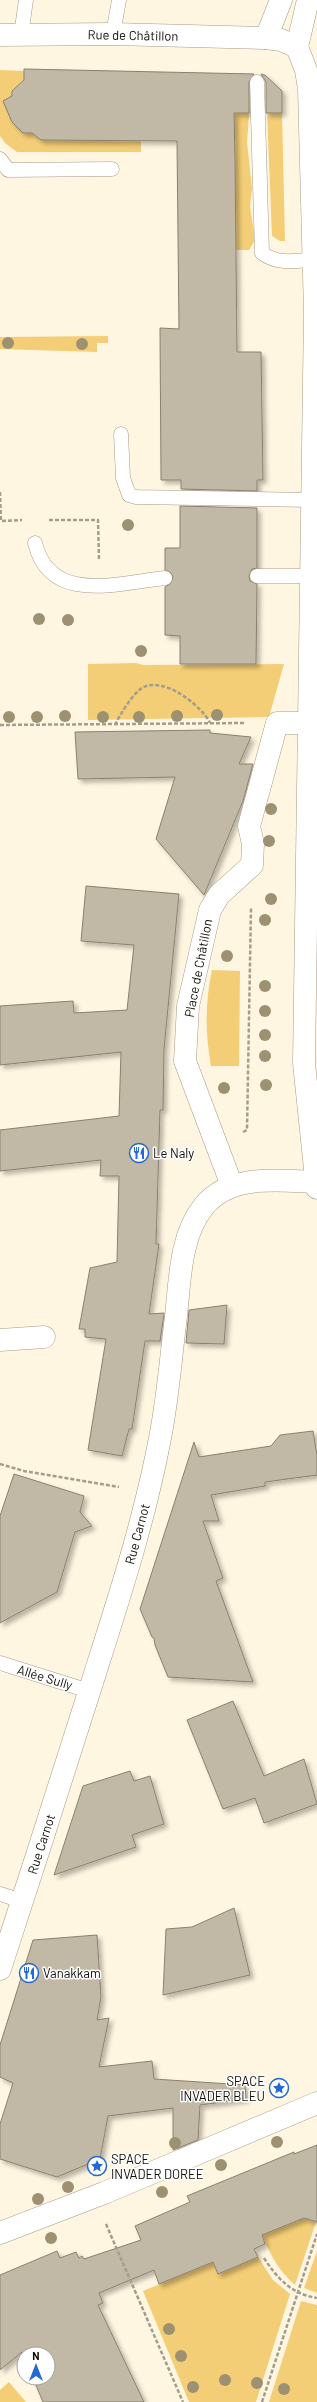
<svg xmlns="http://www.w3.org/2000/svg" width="317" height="2402" viewBox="0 0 317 2402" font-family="Barlow,sans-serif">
  <defs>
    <filter id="shadow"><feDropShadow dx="3.5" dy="3.5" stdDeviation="2" flood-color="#0004"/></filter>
  </defs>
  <rect width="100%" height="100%" fill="#fff6e1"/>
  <g fill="#f4ce77">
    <polygon points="0,70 24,71 24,79 13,91 12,98 5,104 7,111 12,112 12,122 23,133 36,133 37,137 42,140 141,141 141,152 17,152 5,143 0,136"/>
    <polygon points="234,88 247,106 249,116 247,142 252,189 250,206 255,240 249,250 236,250"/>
    <polygon points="267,113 282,113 285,241 280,241 272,236"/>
    <polygon points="108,336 108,343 97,343 97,352 0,349 0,337"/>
    <polygon points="136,663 143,665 284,664 269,717 88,720 88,664"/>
    <path d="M 212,970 L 240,971 L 239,1066 L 211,1066 C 205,1034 205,1002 212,970 Z"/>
    <path d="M 304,2218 L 316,2222 L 295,2285 C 278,2270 271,2256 262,2235 Z"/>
    <polygon points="317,2251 317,2293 304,2288"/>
    <polygon points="258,2257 273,2280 290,2294 256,2402 189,2402 143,2291 213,2262 218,2274"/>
    <polygon points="301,2301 317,2305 317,2402 269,2402"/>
    <polygon points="9,2382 26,2402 0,2402 0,2390"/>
  </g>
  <g fill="#c1b9a5" stroke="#89816e" filter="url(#shadow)">
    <polygon points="24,69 254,74 249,82 249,113 234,113 235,160 237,352 261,352 263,480 257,480 257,491 181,489 181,480 161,480 160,328 179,329 177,141 41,140 32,133 23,133 12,122 3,101 12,96 12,91 24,80"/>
    <polygon points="261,74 265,75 282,91 282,113 266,113 266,82"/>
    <polygon points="180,506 257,508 257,568 252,569 249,576 250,581 257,584 256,664 180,664 180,636 165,635 165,587 170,584 173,577 171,573 165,570 165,548 180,548"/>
    <polygon points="210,730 210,733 251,737 239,764 253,764 243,801 204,895 156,839 175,777 78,779 75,732"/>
    <polygon points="86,886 179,894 164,1049 163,1110 160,1110 156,1244 159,1244 149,1314 164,1313 164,1315 160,1341 145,1341 132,1429 129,1429 122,1456 88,1450 106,1339 85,1337 85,1329 79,1329 90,1268 117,1262 119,1176 100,1176 101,1160 0,1171 0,1130 119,1116 121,1052 0,1065 0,1006 73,1001 74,1013 127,1010 134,945 81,941"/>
    <polygon points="227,1305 224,1344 186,1343 189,1310"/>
    <polygon points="313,1431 317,1455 317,1475 265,1482 265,1486 211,1495 219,1521 203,1521 223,1578 216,1581 253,1682 168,1677 155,1645 154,1638 152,1637 140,1609 194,1442 199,1457 271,1446 280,1435"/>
    <polygon points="14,1474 84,1496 80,1512 92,1526 75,1532 57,1592 0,1623 0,1516"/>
    <polygon points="233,1701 264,1776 304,1759 317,1804 264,1823 255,1798 223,1809 187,1720"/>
    <polygon points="130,1771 134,1781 150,1776 164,1824 132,1835 136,1847 54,1875 83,1786"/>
    <polygon points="234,1908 250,1975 163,1995 166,1929 192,1927"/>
    <polygon points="97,1935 101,1997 97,2020 109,2018 99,2067 152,2061 154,2079 245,2085 246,2099 200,2105 198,2140 173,2150 173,2108 108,2116 100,2159 57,2177 0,2159 0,2124 13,2083 0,2077 0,2045 33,1940"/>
    <polygon points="317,2145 317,2222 304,2218 262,2235 265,2244 254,2249 258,2257 218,2274 213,2262 159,2284 154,2270 99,2293 103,2303 98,2305 144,2402 43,2402 33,2378 48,2378 48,2354 24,2354 24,2357 22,2352 0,2370 0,2275 57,2251 60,2258 76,2252 79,2258 82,2256 84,2259 141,2240 135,2226 190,2202 187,2196 294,2152 294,2154"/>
  </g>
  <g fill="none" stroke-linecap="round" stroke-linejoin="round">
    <g stroke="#a49b88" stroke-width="15">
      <g id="lane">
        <polyline points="113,34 119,0"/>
        <polyline points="21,35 26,0"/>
        <path d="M 257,82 L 262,253 C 278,265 296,261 314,259"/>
        <polyline points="0,159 8,170 112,169"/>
        <polyline points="121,434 123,478 129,495 136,497 313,500"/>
        <path d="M 35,543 C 50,605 118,583 165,578"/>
        <polyline points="257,576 312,576"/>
        <polyline points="0,1663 89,1691"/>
        <polyline points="0,1894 22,1901"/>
      </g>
    </g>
    <g stroke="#a49b88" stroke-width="23">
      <g id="street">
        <polyline points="232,1186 185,1061 188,1006 210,910 219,895 252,865 253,844 249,826 277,723 309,723"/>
        <polyline points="0,1340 44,1337"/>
        <path d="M 0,1969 C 31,1875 61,1780 91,1686 C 117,1604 144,1523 160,1438 C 168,1398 171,1356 176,1316 C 180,1280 180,1235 204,1206 C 231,1173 279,1181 316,1182"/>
        <polyline points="0,2233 104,2193 317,2103"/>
      </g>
    </g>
    <g stroke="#a49b88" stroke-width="23">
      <g id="secondary">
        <polyline points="0,35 113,34 266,38 281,40 297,47"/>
        <polyline points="266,38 281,0"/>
        <polyline points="297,47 306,70 309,89 315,312 304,1063 317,1188"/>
        <polyline points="297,47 308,0"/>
      </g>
    </g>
    <g stroke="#a49d8e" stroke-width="2.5" stroke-dasharray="4 2" stroke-linecap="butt">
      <polyline points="0,492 1,521 22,520"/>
      <polyline points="49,520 98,520 99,560"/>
      <polyline points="0,725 245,723"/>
      <path d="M 115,725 C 119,716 134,692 142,688 C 163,675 202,706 210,723"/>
      <polyline points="243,1132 247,1130 251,907"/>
      <polyline points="0,1464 24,1471 119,1487"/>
      <polyline points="106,2224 183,2402"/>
      <path d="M 264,2258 C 277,2278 291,2294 317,2298"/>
      <polyline points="262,2402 317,2234"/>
    </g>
    <use href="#lane" stroke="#fff" stroke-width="14"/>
    <use href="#street" stroke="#fff" stroke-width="22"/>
    <use href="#secondary" stroke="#fff" stroke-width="22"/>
  </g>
  <g fill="#9e9171">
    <circle cx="8" cy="343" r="6"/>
    <circle cx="82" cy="344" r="6"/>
    <circle cx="128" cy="525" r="6"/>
    <circle cx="39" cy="619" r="6"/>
    <circle cx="68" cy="620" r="6"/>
    <circle cx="141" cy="651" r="6"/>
    <circle cx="217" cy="715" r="6"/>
    <circle cx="65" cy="716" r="6"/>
    <circle cx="177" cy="716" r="6"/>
    <circle cx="9" cy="717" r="6"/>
    <circle cx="37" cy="717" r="6"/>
    <circle cx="103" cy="717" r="6"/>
    <circle cx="139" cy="717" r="6"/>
    <circle cx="271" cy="809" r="6"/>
    <circle cx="269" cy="841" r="6"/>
    <circle cx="271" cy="899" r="6"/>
    <circle cx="265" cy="920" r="6"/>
    <circle cx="227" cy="956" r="6"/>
    <circle cx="265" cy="986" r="6"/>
    <circle cx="265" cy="1011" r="6"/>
    <circle cx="265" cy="1035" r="6"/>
    <circle cx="265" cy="1056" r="6"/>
    <circle cx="266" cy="1085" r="6"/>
    <circle cx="224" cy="1088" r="6"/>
    <circle cx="277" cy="2142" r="6"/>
    <circle cx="175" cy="2143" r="6"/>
    <circle cx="221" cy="2165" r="6"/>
    <circle cx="68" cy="2187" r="6"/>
    <circle cx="162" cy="2192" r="6"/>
    <circle cx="38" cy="2199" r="6"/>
    <circle cx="51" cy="2238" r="6"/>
    <circle cx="169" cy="2329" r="6"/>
    <circle cx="181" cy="2356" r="6"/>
    <circle cx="225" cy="2380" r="6"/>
    <circle cx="257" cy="2383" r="6"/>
    <circle cx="193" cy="2387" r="6"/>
    <circle cx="284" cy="2389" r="6"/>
  </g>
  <defs>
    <g id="restaurant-ring" transform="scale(1)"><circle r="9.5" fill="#fff" stroke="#2368d3" stroke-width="1.5"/><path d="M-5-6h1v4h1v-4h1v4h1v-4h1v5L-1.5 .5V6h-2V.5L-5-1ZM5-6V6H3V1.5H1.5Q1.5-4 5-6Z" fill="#2368d3"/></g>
    <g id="sight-ring" transform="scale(1)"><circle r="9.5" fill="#fff" stroke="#2368d3" stroke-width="1.5"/><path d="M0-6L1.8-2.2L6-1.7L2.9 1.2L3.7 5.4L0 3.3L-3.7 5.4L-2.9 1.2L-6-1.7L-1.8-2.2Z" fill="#2368d3"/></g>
  </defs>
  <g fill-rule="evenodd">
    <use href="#restaurant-ring" x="139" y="1153"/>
    <use href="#restaurant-ring" x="29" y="1973"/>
    <use href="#sight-ring" x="279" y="2088"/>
    <use href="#sight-ring" x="97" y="2166"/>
  </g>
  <g text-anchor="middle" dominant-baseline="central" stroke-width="3" stroke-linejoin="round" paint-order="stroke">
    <g font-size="13" fill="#120f08" stroke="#fff">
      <text transform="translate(133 35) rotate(1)">Rue de Châtillon</text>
      <text transform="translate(198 968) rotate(-79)">Place de Châtillon</text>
      <text transform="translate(137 1534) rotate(-75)">Rue Carnot</text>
      <text transform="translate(45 1677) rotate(17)">Allée Sully</text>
      <text transform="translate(41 1844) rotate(-72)">Rue Carnot</text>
    </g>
    <g font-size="13" fill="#120f08" stroke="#fff" text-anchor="start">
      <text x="153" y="1153">Le Naly</text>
      <text x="43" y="1973">Vanakkam</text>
      <text x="265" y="2081" text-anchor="end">SPACE<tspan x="265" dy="15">INVADER BLEU</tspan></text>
      <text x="111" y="2159">SPACE<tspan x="111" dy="15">INVADER DOREE</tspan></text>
    </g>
  </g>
  <g transform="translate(36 2366)"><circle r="19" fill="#ffffff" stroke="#a09f9c"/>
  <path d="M0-3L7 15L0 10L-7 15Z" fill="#2368d3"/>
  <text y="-6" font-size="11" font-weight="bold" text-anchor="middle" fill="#120f08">N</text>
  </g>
</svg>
